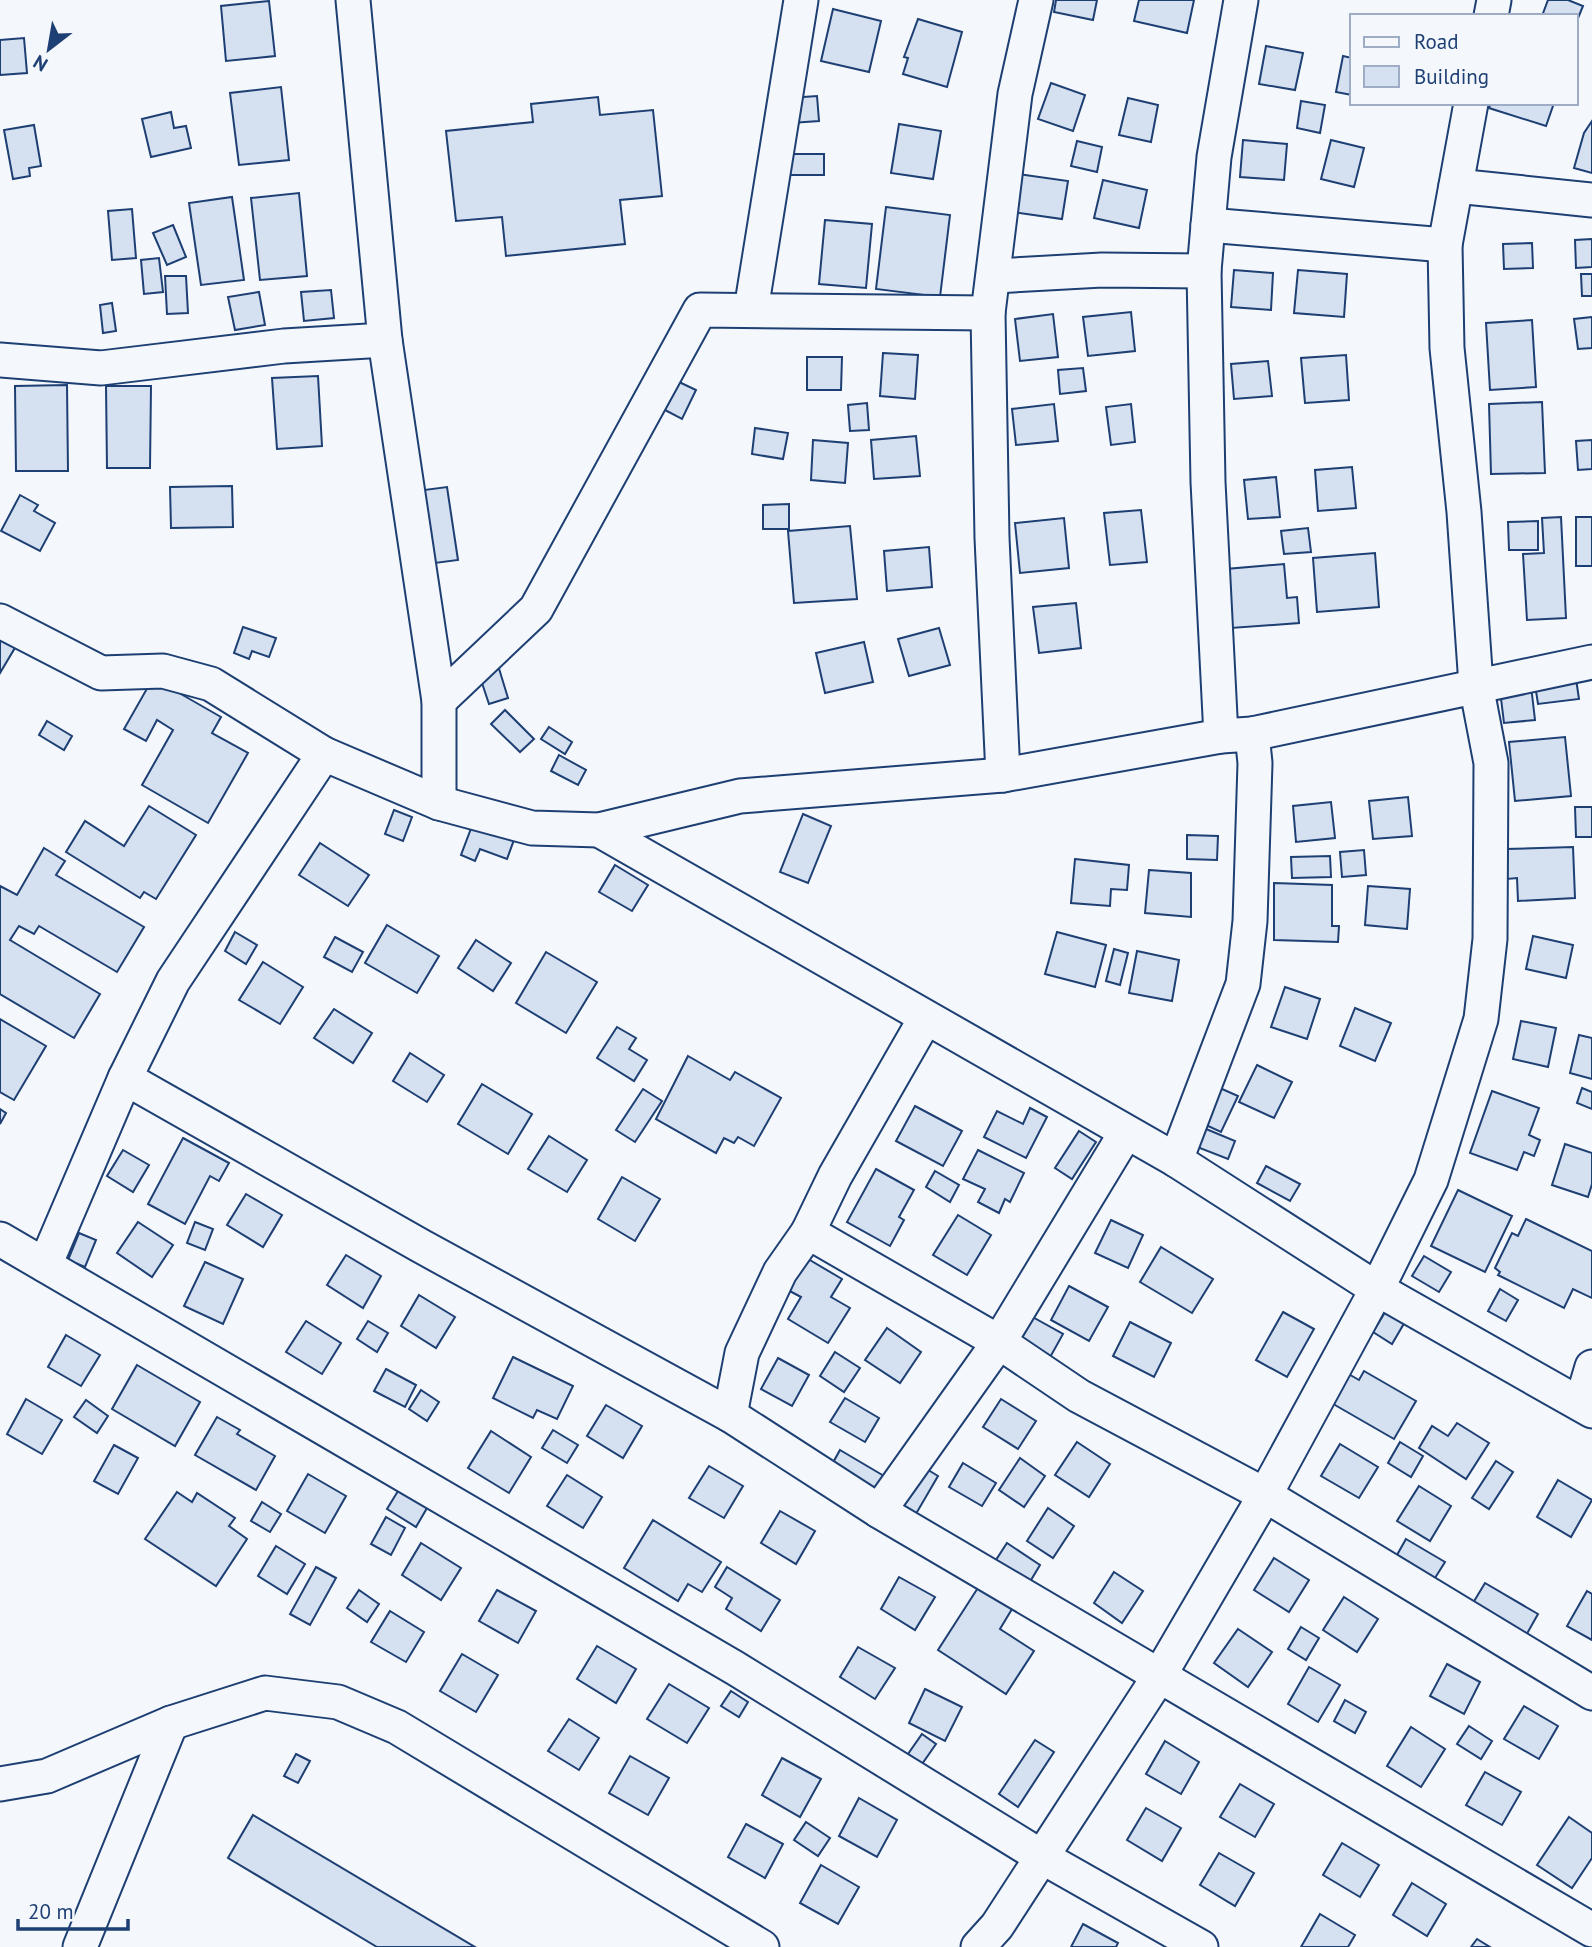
<svg xmlns="http://www.w3.org/2000/svg" width="1592" height="1947" viewBox="0 0 1592 1947" font-family="'PT Sans',sans-serif">
  <rect width="100%" height="100%" fill="#f4f7fb"/>
  <g fill="#d5e0f0" stroke="#1d3f73" stroke-width="2">
    <polygon points="1056,0 1097,0 1093,20 1054,12"/>
    <polygon points="1139,0 1194,0 1187,33 1134,21"/>
    <polygon points="1548,0 1568,0 1583,6 1576,23 1576,16 1542,16"/>
    <polygon points="269,1 275,56 226,61 221,6"/>
    <polygon points="833,9 881,21 869,72 821,61"/>
    <polygon points="918,19 962,32 947,87 903,74 908,58 904,57"/>
    <polygon points="24,38 27,73 0,75 0,40"/>
    <polygon points="1266,46 1303,53 1295,90 1259,84"/>
    <polygon points="1343,56 1352,58 1352,95 1336,92"/>
    <polygon points="1051,83 1085,95 1073,131 1038,119"/>
    <polygon points="281,87 289,160 239,165 230,93"/>
    <polygon points="817,96 819,121 791,123 789,98"/>
    <polygon points="598,97 600,115 653,110 662,196 620,200 625,244 506,256 502,217 456,221 446,131 533,122 531,104"/>
    <polygon points="1128,98 1158,105 1151,142 1119,135"/>
    <polygon points="1301,101 1325,105 1320,133 1297,128"/>
    <polygon points="1491,103 1554,103 1546,126 1489,108"/>
    <polygon points="171,112 174,128 186,126 191,148 151,157 142,119"/>
    <polygon points="1592,121 1592,173 1574,168 1584,133"/>
    <polygon points="899,124 941,131 933,179 891,173"/>
    <polygon points="34,125 41,166 29,168 30,176 13,179 4,130"/>
    <polygon points="1243,140 1287,144 1284,180 1240,177"/>
    <polygon points="1331,140 1364,148 1354,187 1321,179"/>
    <polygon points="1077,141 1102,147 1097,172 1071,166"/>
    <rect x="780" y="154" width="44" height="21"/>
    <polygon points="1018,174 1068,181 1062,219 1013,212"/>
    <polygon points="1103,180 1147,190 1139,228 1094,218"/>
    <polygon points="299,193 307,276 260,280 251,198"/>
    <polygon points="232,197 244,280 201,285 189,203"/>
    <polygon points="886,207 950,215 940,297 876,289"/>
    <polygon points="132,209 136,258 112,260 108,211"/>
    <polygon points="825,220 872,224 866,288 819,284"/>
    <polygon points="173,225 186,257 167,265 153,233"/>
    <polygon points="1592,239 1592,267 1576,268 1575,240"/>
    <polygon points="1532,243 1533,268 1504,269 1503,244"/>
    <polygon points="159,258 163,292 144,294 141,260"/>
    <polygon points="1234,270 1273,273 1271,310 1231,307"/>
    <polygon points="1298,270 1347,274 1344,317 1294,313"/>
    <polygon points="1581,274 1592,274 1592,296 1582,296"/>
    <polygon points="165,276 186,276 188,313 167,314"/>
    <polygon points="331,290 334,318 304,321 301,292"/>
    <polygon points="259,292 265,325 235,330 228,297"/>
    <polygon points="112,303 116,331 103,333 100,305"/>
    <polygon points="1131,312 1135,351 1088,356 1083,317"/>
    <polygon points="1053,314 1058,357 1020,361 1015,319"/>
    <polygon points="1592,317 1592,348 1578,349 1574,319"/>
    <polygon points="1532,320 1536,387 1490,390 1486,323"/>
    <polygon points="883,353 918,355 915,399 880,396"/>
    <polygon points="1346,355 1349,400 1305,403 1301,358"/>
    <polygon points="807,357 842,357 841,390 807,390"/>
    <polygon points="1268,361 1272,396 1234,399 1231,364"/>
    <polygon points="1083,368 1086,391 1060,394 1058,370"/>
    <polygon points="318,376 322,446 277,449 272,378"/>
    <polygon points="677,381 696,390 682,419 663,409"/>
    <polygon points="67,385 68,471 16,471 15,386"/>
    <polygon points="106,386 151,386 150,468 107,468"/>
    <polygon points="1542,402 1545,473 1491,474 1489,404"/>
    <polygon points="867,403 869,430 850,431 848,405"/>
    <polygon points="1054,404 1058,441 1016,445 1012,409"/>
    <polygon points="1131,404 1135,442 1111,445 1106,407"/>
    <polygon points="755,428 788,433 783,459 752,454"/>
    <polygon points="916,436 920,476 874,479 871,440"/>
    <polygon points="813,440 848,443 845,483 811,480"/>
    <polygon points="1592,440 1592,469 1578,470 1576,441"/>
    <polygon points="1352,467 1356,508 1318,511 1315,470"/>
    <polygon points="1276,477 1280,517 1248,519 1244,480"/>
    <polygon points="232,486 233,527 171,528 170,487"/>
    <polygon points="447,487 458,560 435,563 424,490"/>
    <polygon points="20,495 38,505 34,511 55,523 40,551 1,531"/>
    <polygon points="789,504 789,529 763,529 763,505"/>
    <polygon points="1141,510 1147,562 1110,565 1104,513"/>
    <polygon points="1561,517 1566,618 1527,620 1523,554 1544,553 1542,518"/>
    <rect x="1576" y="517" width="16" height="49"/>
    <polygon points="1064,518 1069,568 1020,573 1015,523"/>
    <polygon points="1538,521 1538,550 1509,550 1508,522"/>
    <polygon points="850,526 857,599 794,603 788,531"/>
    <polygon points="1308,528 1311,552 1284,554 1281,531"/>
    <polygon points="929,547 932,587 887,591 884,551"/>
    <polygon points="1375,553 1379,607 1317,612 1313,558"/>
    <polygon points="1284,564 1287,598 1297,597 1299,623 1231,628 1226,569"/>
    <polygon points="1076,603 1081,648 1039,653 1033,607"/>
    <polygon points="243,627 276,638 269,657 252,651 249,659 234,653"/>
    <polygon points="939,628 950,665 909,676 898,639"/>
    <polygon points="0,630 19,641 0,673"/>
    <polygon points="864,642 873,682 825,693 816,653"/>
    <polygon points="497,662 508,698 489,704 477,668"/>
    <polygon points="1575,672 1579,699 1538,704 1534,678"/>
    <polygon points="1530,677 1535,720 1504,723 1499,682"/>
    <polygon points="153,678 221,717 212,733 248,753 208,823 142,785 173,730 157,720 146,741 124,729"/>
    <polygon points="505,710 534,739 520,752 491,724"/>
    <polygon points="47,721 72,736 64,750 39,735"/>
    <polygon points="549,727 572,742 565,754 541,739"/>
    <polygon points="1565,737 1571,796 1515,801 1509,742"/>
    <polygon points="559,755 586,770 578,785 551,771"/>
    <polygon points="1408,797 1412,836 1373,839 1369,801"/>
    <polygon points="1331,802 1335,838 1296,842 1293,806"/>
    <polygon points="149,806 196,835 156,899 144,892 140,898 66,852 85,821 124,846"/>
    <polygon points="1575,807 1592,807 1592,837 1576,837"/>
    <polygon points="394,810 412,817 403,841 385,834"/>
    <polygon points="478,810 519,826 507,859 480,849 475,861 461,855"/>
    <polygon points="803,814 831,826 808,883 780,872"/>
    <polygon points="1187,835 1218,836 1217,860 1187,859"/>
    <polygon points="320,843 369,875 348,906 299,875"/>
    <polygon points="1573,847 1575,898 1518,901 1517,878 1507,879 1506,849"/>
    <polygon points="44,848 65,861 56,875 144,927 117,972 39,926 34,934 19,926 10,940 100,994 74,1038 0,994 0,886 17,895"/>
    <polygon points="1364,850 1366,875 1342,877 1340,852"/>
    <polygon points="1330,856 1331,877 1292,878 1291,857"/>
    <polygon points="1075,859 1129,865 1127,890 1111,889 1110,906 1071,903"/>
    <polygon points="615,865 648,885 632,911 599,892"/>
    <polygon points="1149,870 1191,873 1191,917 1145,913"/>
    <polygon points="1274,883 1332,885 1332,926 1339,926 1338,942 1274,940"/>
    <polygon points="1368,886 1410,889 1407,929 1365,925"/>
    <polygon points="387,925 439,956 417,993 365,963"/>
    <polygon points="235,932 257,945 246,964 225,951"/>
    <polygon points="1057,932 1106,945 1095,987 1045,974"/>
    <polygon points="1533,936 1573,945 1566,978 1526,969"/>
    <polygon points="335,937 363,952 352,972 324,957"/>
    <polygon points="476,940 511,963 493,991 458,968"/>
    <polygon points="1114,949 1128,953 1120,985 1106,981"/>
    <polygon points="1137,951 1179,960 1172,1001 1129,993"/>
    <polygon points="546,952 597,982 566,1033 516,1003"/>
    <polygon points="263,962 303,987 280,1024 239,1000"/>
    <polygon points="1285,987 1320,999 1307,1039 1271,1027"/>
    <polygon points="1355,1008 1391,1023 1375,1061 1340,1046"/>
    <polygon points="334,1009 372,1033 353,1063 314,1038"/>
    <polygon points="0,1019 46,1046 14,1100 0,1092"/>
    <polygon points="1521,1021 1556,1028 1548,1067 1513,1059"/>
    <polygon points="617,1027 636,1038 629,1049 647,1060 634,1081 597,1058"/>
    <polygon points="1579,1035 1592,1038 1592,1079 1570,1073"/>
    <polygon points="410,1053 444,1075 427,1102 393,1081"/>
    <polygon points="688,1056 730,1080 735,1072 781,1098 754,1146 738,1137 734,1143 724,1138 716,1153 656,1119"/>
    <polygon points="1257,1065 1292,1082 1274,1118 1239,1102"/>
    <polygon points="482,1084 532,1114 508,1154 458,1124"/>
    <polygon points="1213,1085 1238,1096 1221,1132 1197,1121"/>
    <polygon points="1582,1088 1592,1092 1592,1109 1577,1103"/>
    <polygon points="643,1089 662,1101 635,1142 616,1130"/>
    <polygon points="1492,1091 1539,1108 1529,1135 1540,1140 1534,1156 1524,1152 1517,1170 1470,1153"/>
    <polygon points="915,1106 962,1131 943,1166 896,1141"/>
    <polygon points="1030,1108 1047,1117 1026,1158 984,1137 997,1111 1023,1124"/>
    <polygon points="0,1109 6,1113 0,1124"/>
    <polygon points="1199,1126 1235,1141 1228,1159 1192,1145"/>
    <polygon points="1079,1131 1096,1142 1072,1179 1055,1168"/>
    <polygon points="549,1136 587,1160 567,1192 528,1169"/>
    <polygon points="183,1138 229,1163 219,1181 210,1176 185,1224 148,1204"/>
    <polygon points="1565,1144 1592,1153 1592,1184 1588,1197 1552,1185"/>
    <polygon points="123,1150 149,1165 133,1192 107,1176"/>
    <polygon points="978,1150 1024,1173 1010,1202 1005,1199 999,1213 978,1202 985,1189 963,1179"/>
    <polygon points="1266,1166 1300,1184 1290,1201 1257,1183"/>
    <polygon points="876,1169 914,1190 899,1217 904,1220 890,1246 847,1222"/>
    <polygon points="935,1171 959,1185 950,1202 926,1187"/>
    <polygon points="622,1177 660,1199 635,1241 598,1219"/>
    <polygon points="1458,1190 1512,1216 1485,1272 1431,1246"/>
    <polygon points="246,1194 282,1215 263,1247 227,1225"/>
    <polygon points="958,1215 991,1235 967,1275 933,1255"/>
    <polygon points="1526,1219 1592,1251 1592,1298 1573,1289 1564,1308 1498,1275 1500,1272 1495,1268 1512,1233 1518,1236"/>
    <polygon points="1111,1220 1143,1235 1128,1268 1095,1253"/>
    <polygon points="138,1222 173,1245 152,1277 117,1253"/>
    <polygon points="195,1222 213,1229 205,1250 187,1243"/>
    <polygon points="79,1233 96,1240 85,1267 68,1260"/>
    <polygon points="1161,1247 1213,1279 1192,1313 1140,1282"/>
    <polygon points="346,1255 381,1276 363,1308 327,1285"/>
    <polygon points="803,1256 842,1279 831,1297 850,1308 828,1343 788,1319 801,1297 784,1288"/>
    <polygon points="1424,1256 1451,1272 1439,1292 1412,1276"/>
    <polygon points="205,1262 243,1279 223,1324 184,1306"/>
    <polygon points="1069,1286 1108,1307 1089,1341 1051,1320"/>
    <polygon points="1500,1289 1518,1300 1506,1321 1488,1311"/>
    <polygon points="419,1295 455,1317 436,1348 401,1326"/>
    <polygon points="1387,1309 1406,1320 1392,1344 1373,1332"/>
    <polygon points="1283,1312 1314,1329 1287,1377 1256,1360"/>
    <polygon points="1029,1315 1063,1334 1048,1361 1014,1342"/>
    <polygon points="306,1321 341,1343 322,1374 286,1352"/>
    <polygon points="368,1321 388,1333 377,1352 357,1339"/>
    <polygon points="1130,1322 1171,1343 1154,1377 1113,1356"/>
    <polygon points="887,1328 921,1352 900,1383 865,1360"/>
    <polygon points="66,1335 100,1355 81,1386 48,1367"/>
    <polygon points="835,1352 860,1368 844,1392 820,1376"/>
    <polygon points="513,1357 573,1386 557,1419 537,1410 533,1418 493,1398"/>
    <polygon points="778,1358 809,1375 792,1406 761,1389"/>
    <polygon points="137,1365 200,1402 175,1446 112,1409"/>
    <polygon points="386,1369 416,1385 405,1407 374,1391"/>
    <polygon points="1364,1371 1416,1401 1394,1439 1328,1401 1345,1372 1359,1380"/>
    <polygon points="421,1390 439,1402 427,1421 409,1409"/>
    <polygon points="845,1398 879,1418 865,1442 830,1422"/>
    <polygon points="26,1399 62,1420 42,1454 7,1434"/>
    <polygon points="1001,1399 1036,1421 1018,1449 983,1427"/>
    <polygon points="86,1400 108,1416 97,1433 74,1417"/>
    <polygon points="606,1405 642,1426 623,1458 587,1436"/>
    <polygon points="217,1417 240,1430 237,1434 275,1456 256,1490 195,1455"/>
    <polygon points="1457,1423 1489,1443 1466,1479 1419,1448 1432,1426 1448,1436"/>
    <polygon points="553,1430 578,1445 567,1463 542,1448"/>
    <polygon points="491,1431 531,1457 509,1493 468,1468"/>
    <polygon points="1077,1442 1110,1464 1089,1497 1055,1475"/>
    <polygon points="1400,1442 1423,1456 1411,1477 1388,1463"/>
    <polygon points="1340,1444 1378,1467 1359,1498 1321,1476"/>
    <polygon points="114,1445 138,1458 118,1494 94,1481"/>
    <polygon points="840,1450 884,1476 873,1493 830,1468"/>
    <polygon points="1020,1458 1045,1476 1024,1507 999,1490"/>
    <polygon points="1496,1461 1513,1472 1489,1509 1472,1498"/>
    <polygon points="963,1463 996,1483 982,1506 949,1487"/>
    <polygon points="920,1465 938,1476 913,1519 894,1508"/>
    <polygon points="709,1466 743,1486 724,1518 689,1498"/>
    <polygon points="308,1474 346,1496 325,1533 287,1511"/>
    <polygon points="567,1475 602,1497 583,1528 547,1506"/>
    <polygon points="1558,1480 1592,1500 1571,1537 1537,1517"/>
    <polygon points="1419,1486 1451,1506 1430,1541 1397,1521"/>
    <polygon points="398,1491 427,1508 416,1527 387,1509"/>
    <polygon points="177,1492 192,1502 197,1493 235,1518 229,1526 247,1539 216,1586 145,1539"/>
    <polygon points="262,1502 281,1514 270,1532 251,1521"/>
    <polygon points="1048,1508 1074,1526 1053,1558 1027,1541"/>
    <polygon points="780,1511 815,1531 796,1564 761,1543"/>
    <polygon points="386,1517 405,1528 391,1555 371,1544"/>
    <polygon points="653,1520 721,1562 702,1592 688,1584 678,1601 624,1568"/>
    <polygon points="1406,1539 1445,1562 1435,1578 1397,1555"/>
    <polygon points="421,1543 461,1568 441,1600 402,1575"/>
    <polygon points="1007,1543 1040,1565 1028,1585 994,1563"/>
    <polygon points="276,1546 305,1564 287,1594 258,1576"/>
    <polygon points="1274,1558 1309,1580 1289,1612 1254,1590"/>
    <polygon points="316,1567 336,1578 310,1625 290,1614"/>
    <polygon points="727,1567 780,1600 761,1631 726,1609 732,1598 715,1587"/>
    <polygon points="1114,1572 1143,1591 1122,1623 1094,1603"/>
    <polygon points="899,1577 935,1597 915,1630 881,1609"/>
    <polygon points="981,1583 1015,1604 1000,1629 1034,1651 1006,1694 938,1650"/>
    <polygon points="1485,1583 1538,1614 1524,1639 1470,1608"/>
    <polygon points="359,1590 379,1604 367,1622 347,1608"/>
    <polygon points="497,1590 536,1611 518,1643 479,1621"/>
    <polygon points="1587,1591 1592,1594 1592,1640 1567,1626"/>
    <polygon points="1344,1597 1378,1619 1357,1652 1323,1630"/>
    <polygon points="390,1611 424,1632 406,1662 371,1642"/>
    <polygon points="1301,1627 1319,1638 1306,1660 1288,1649"/>
    <polygon points="1238,1629 1272,1652 1248,1687 1214,1663"/>
    <polygon points="597,1646 636,1669 616,1703 577,1679"/>
    <polygon points="858,1647 895,1668 875,1699 840,1677"/>
    <polygon points="462,1654 498,1675 476,1712 440,1691"/>
    <polygon points="1447,1664 1480,1682 1464,1714 1430,1696"/>
    <polygon points="1309,1667 1340,1685 1318,1722 1288,1704"/>
    <polygon points="669,1684 709,1708 687,1743 647,1719"/>
    <polygon points="925,1689 962,1707 945,1741 909,1723"/>
    <polygon points="731,1691 748,1702 739,1717 721,1706"/>
    <polygon points="1345,1700 1366,1712 1355,1733 1334,1721"/>
    <polygon points="1524,1706 1558,1726 1539,1759 1504,1739"/>
    <polygon points="569,1719 599,1738 579,1770 548,1751"/>
    <polygon points="1469,1726 1492,1741 1481,1759 1457,1744"/>
    <polygon points="1411,1727 1445,1749 1421,1787 1387,1766"/>
    <polygon points="922,1734 936,1744 922,1764 908,1754"/>
    <polygon points="1035,1740 1054,1752 1018,1807 999,1794"/>
    <polygon points="1165,1741 1199,1762 1181,1794 1146,1774"/>
    <polygon points="296,1754 310,1761 298,1783 284,1776"/>
    <polygon points="630,1756 669,1778 648,1815 609,1793"/>
    <polygon points="782,1758 821,1779 800,1817 762,1795"/>
    <polygon points="1485,1772 1521,1792 1502,1825 1466,1805"/>
    <polygon points="1240,1784 1274,1804 1255,1837 1220,1817"/>
    <polygon points="859,1798 897,1820 877,1857 839,1836"/>
    <polygon points="1146,1808 1181,1828 1162,1861 1127,1840"/>
    <polygon points="253,1815 475,1947 377,1947 228,1858"/>
    <polygon points="1569,1817 1592,1833 1592,1858 1572,1888 1537,1865"/>
    <polygon points="806,1822 830,1838 818,1856 794,1840"/>
    <polygon points="746,1824 783,1844 765,1878 728,1857"/>
    <polygon points="1342,1843 1379,1865 1360,1897 1323,1875"/>
    <polygon points="1219,1853 1254,1873 1235,1906 1200,1885"/>
    <polygon points="821,1865 859,1887 838,1924 800,1903"/>
    <polygon points="1412,1883 1446,1904 1427,1936 1393,1915"/>
    <polygon points="1320,1914 1355,1935 1348,1947 1301,1947"/>
    <polygon points="1083,1924 1118,1943 1116,1947 1071,1947"/>
    <polygon points="1477,1939 1490,1947 1471,1947"/>
  </g>
  <g fill="none" stroke-linecap="round" stroke-linejoin="round">
    <g stroke="#1d3f73" stroke-width="37">
      <g id="street">
        <polyline points="353,0 385,340 439,701 439,803"/>
        <polyline points="1491,16 1494,0"/>
        <polyline points="1456,186 1592,200"/>
        <polyline points="1208,225 1445,245"/>
        <polyline points="995,276 1102,270 1204,271"/>
        <polyline points="751,310 801,0"/>
        <polyline points="0,360 101,368 284,346 385,340"/>
        <polyline points="0,621 101,673 163,671 211,684 324,754 439,803 532,828 599,830 740,796 1003,775 1221,736 1252,734 1592,662"/>
        <polyline points="439,701 536,609 700,310 988,313"/>
        <polyline points="1221,736 1208,482 1204,271 1214,157 1241,0"/>
        <polyline points="324,754 173,981 125,1078 421,1246 730,1415 879,1511 1592,1930"/>
        <polyline points="1003,775 992,538 988,313 1015,94 1036,0"/>
        <polyline points="599,830 1176,1160 1377,1289 1592,1411"/>
        <polyline points="925,1019 835,1176 808,1232 999,1342 1079,1396 1265,1495 1592,1693"/>
        <polyline points="1176,1160 1243,984 1250,921 1255,763 1252,734"/>
        <polyline points="0,1239 735,1668 1042,1857 1201,1947"/>
        <polyline points="45,1265 125,1078"/>
        <polyline points="1581,1404 1592,1367"/>
        <polyline points="730,1415 742,1353 780,1272 808,1232"/>
        <polyline points="879,1511 999,1342 1125,1134"/>
        <polyline points="0,1784 47,1776 171,1723 265,1693 338,1702 397,1727 762,1947"/>
        <polyline points="80,1947 171,1723"/>
        <polyline points="978,1947 997,1926 1158,1678 1265,1495 1377,1289 1431,1180 1481,1019 1490,939 1491,763 1476,685 1464,512 1447,348 1445,245 1471,103"/>
      </g>
    </g>
    <use href="#street" stroke="#f4f7fb" stroke-width="33"/>
  </g>
  <rect x="1350" y="14" width="228" height="91" fill="#f4f7fb" stroke="#9eadc5" stroke-width="2"/>
  <rect x="1364" y="37" width="35" height="10" fill="#f4f7fb" stroke="#9eadc5" stroke-width="2"/>
  <text x="1414" y="49" font-size="21" fill="#1d3f73">Road</text>
  <rect x="1364" y="66" width="35" height="21" fill="#d5e0f0" stroke="#9eadc5" stroke-width="2"/>
  <text x="1414" y="84" font-size="21" fill="#1d3f73">Building</text>
  <g transform="translate(49 49) rotate(211)" stroke="#f4f7fb" stroke-width="5" paint-order="stroke">
  <path d="M0-5L12 26L0 18L-12 26Z" fill="#1d3f73"/>
  <text y="-10" font-size="19" font-weight="bold" text-anchor="middle" fill="#1d3f73">N</text>
  </g>
  <path d="M18 1919v10h110v-10" fill="none" stroke="#1d3f73" stroke-width="3.5"/>
  <text x="28" y="1919" font-size="21" fill="#1d3f73" stroke="#f4f7fb" stroke-width="5" paint-order="stroke">20 m</text>
</svg>
